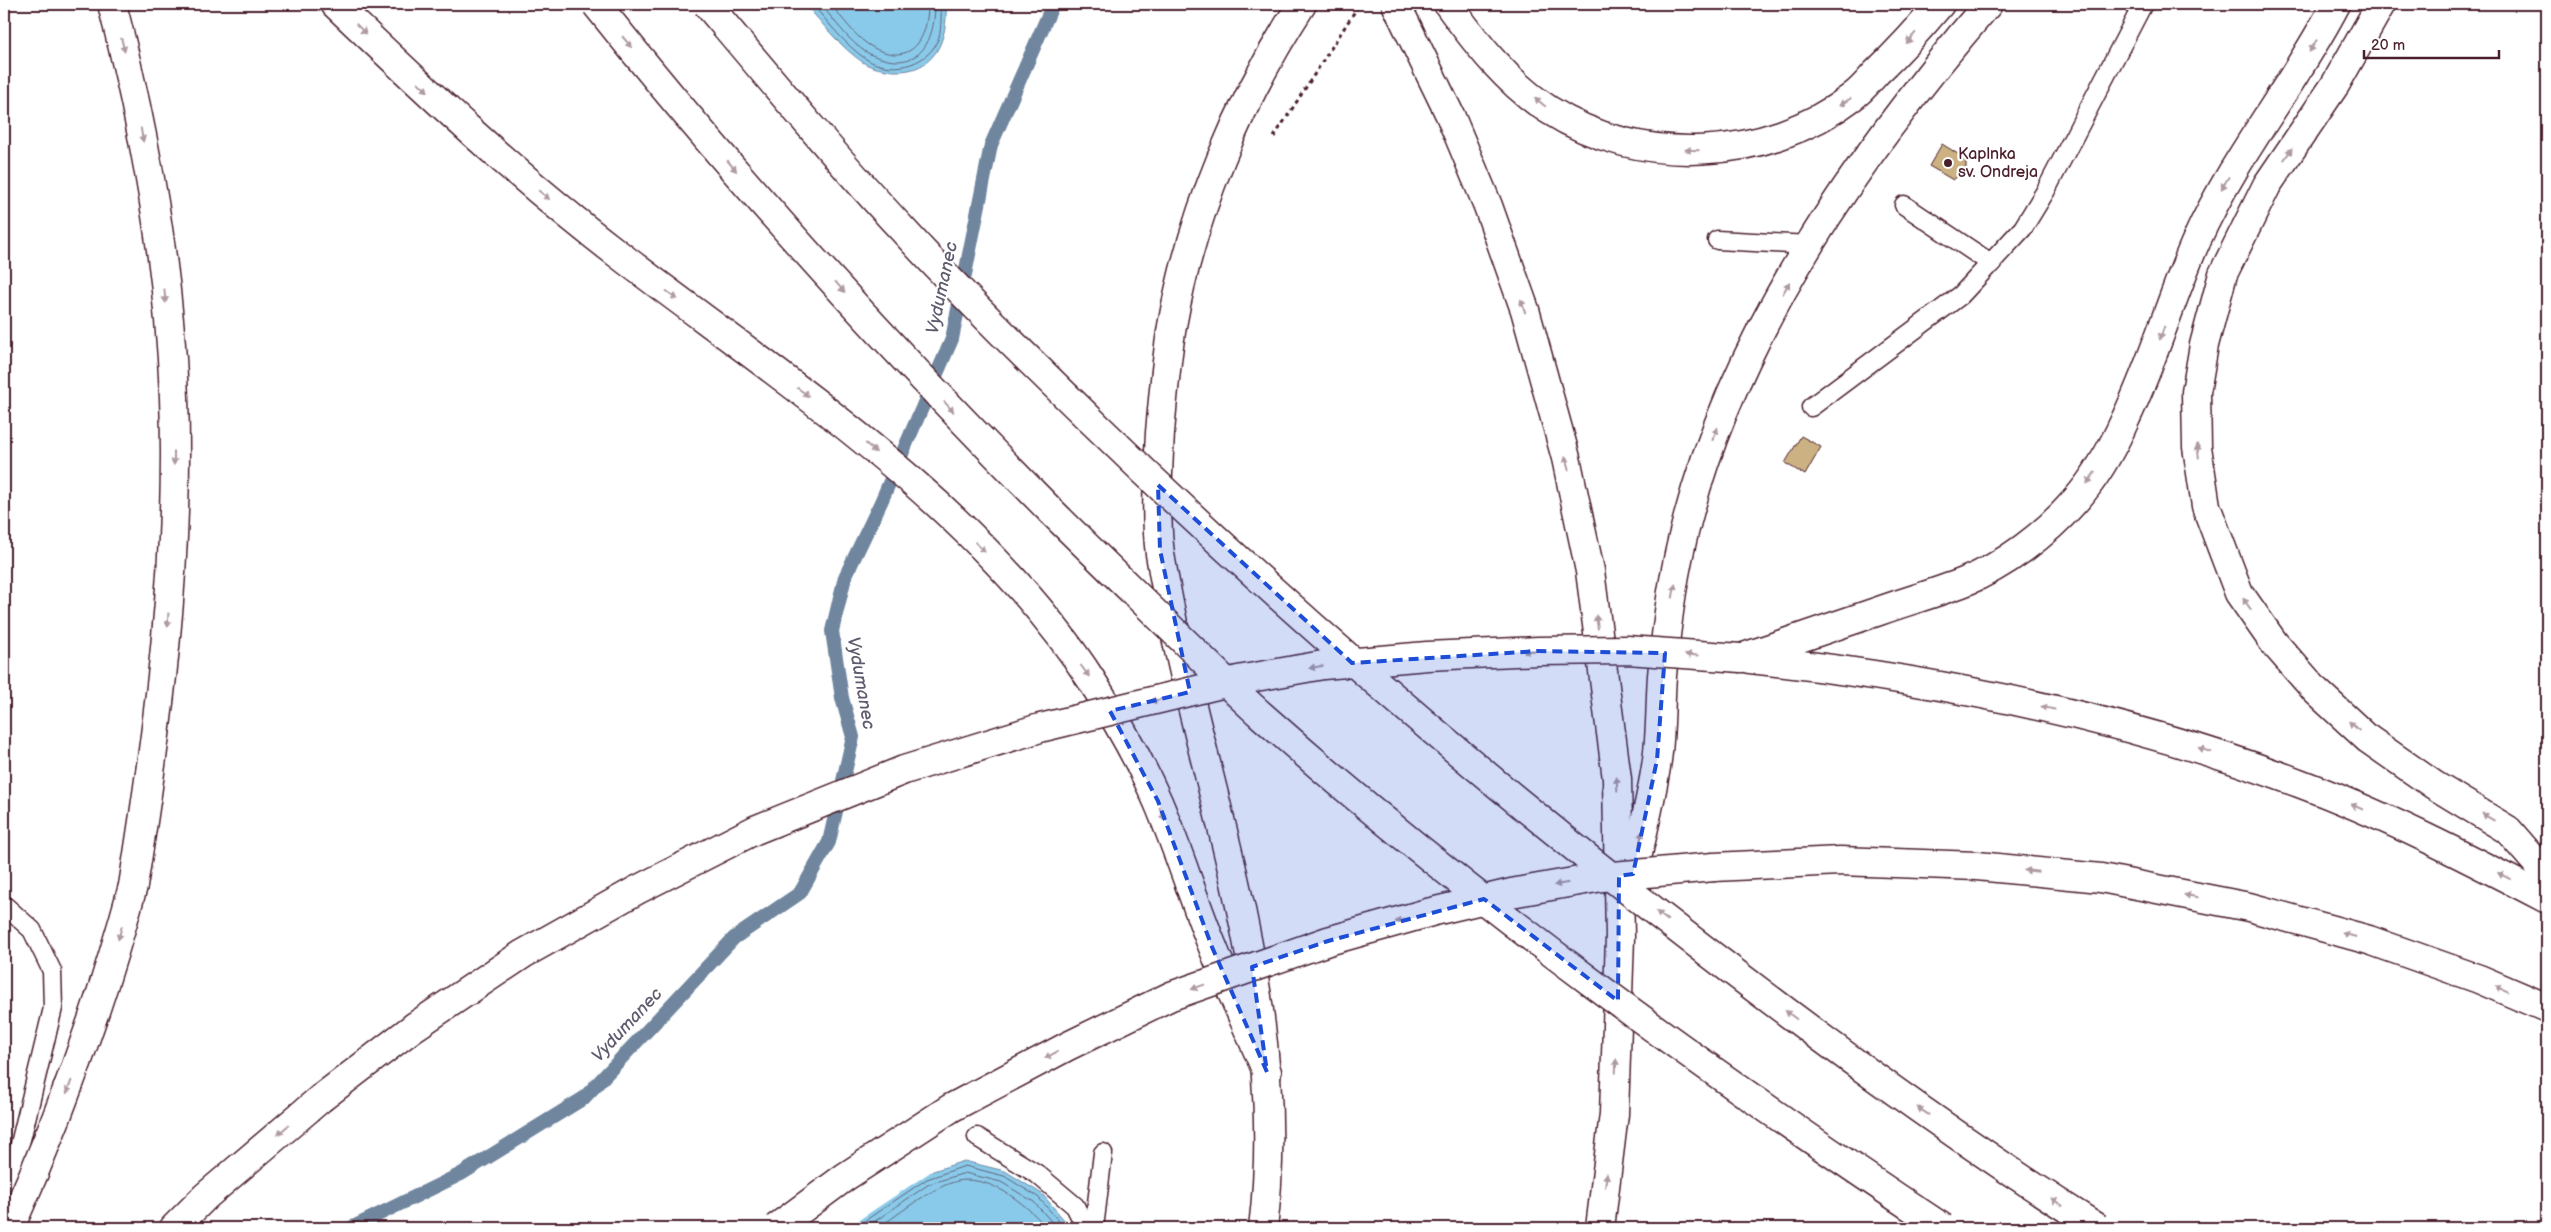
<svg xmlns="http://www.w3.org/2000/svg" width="2551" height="1232" viewBox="0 0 2551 1232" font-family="'Balsamiq Sans',sans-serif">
  <rect width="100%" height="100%" fill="#fff"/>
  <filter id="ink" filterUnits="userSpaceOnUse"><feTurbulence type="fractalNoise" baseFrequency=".02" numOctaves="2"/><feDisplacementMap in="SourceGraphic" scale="10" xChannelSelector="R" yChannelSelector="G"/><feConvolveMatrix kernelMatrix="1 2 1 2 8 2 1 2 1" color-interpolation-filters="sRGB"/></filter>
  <g filter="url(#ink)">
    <g fill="#89caea" stroke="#70869e">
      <path d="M 805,4 L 946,4 C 948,40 935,73 894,71 C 885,70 872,68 864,63 C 841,48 823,24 805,4 Z"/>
      <polygon points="964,1161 1005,1171 1042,1194 1071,1228 845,1228 924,1174"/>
    </g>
    <polygon fill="#fff" points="938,1167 847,1228 842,1228 923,1172"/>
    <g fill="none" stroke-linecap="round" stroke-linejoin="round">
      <g stroke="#636377" stroke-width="1">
        <path d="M 812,4 C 829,23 845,45 866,59 C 889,74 925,67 937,42 C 942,31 941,16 941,4"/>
        <path d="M 820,4 C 835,20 851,46 872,55 C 917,74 935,45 935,4"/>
        <path d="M 830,4 C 843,18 856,39 874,48 C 913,67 928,38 928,4"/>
        <polyline points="854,1228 927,1179 965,1166 1004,1176 1038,1197 1065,1228"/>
        <polyline points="865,1228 929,1184 965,1173 1001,1182 1034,1202 1057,1228"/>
        <path d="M 878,1228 C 899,1214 940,1180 966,1180 C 997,1180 1028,1206 1047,1228"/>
      </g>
      <polyline stroke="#70869e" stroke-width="14" points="351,1228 461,1174 584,1098 734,938 800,893 829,842 853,737 842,698 832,631 845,577 881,502 952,339 991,145 1053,4"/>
    </g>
    <g fill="#ccb182" stroke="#4a1f2b">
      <polygon points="1942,144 1966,159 1966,169 1953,180 1929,166"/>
      <polygon points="1801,436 1821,447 1805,475 1785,463"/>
    </g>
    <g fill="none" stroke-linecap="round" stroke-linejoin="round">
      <g stroke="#4a1f2b" stroke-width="21">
        <g id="lane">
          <polyline points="1904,205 1992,264"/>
          <polyline points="1717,240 1810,245"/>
          <polyline points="1811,407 1961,295 2023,228 2045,192 2143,4"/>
          <polyline points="4,905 32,930 52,971 53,1008 19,1148 14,1204"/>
          <polyline points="977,1137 1037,1174 1075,1206 1086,1228"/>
          <polyline points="1094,1228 1103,1153"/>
        </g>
      </g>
      <g stroke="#4a1f2b" stroke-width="31">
        <path id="secondary" d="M 1263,1228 C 1292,994 1197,780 1160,554 C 1155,518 1158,470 1160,433 C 1163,397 1166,361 1172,326 C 1192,213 1240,99 1302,4"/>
      </g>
      <g stroke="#4a1f2b" stroke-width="31">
        <g id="highway">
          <path d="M 112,4 C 145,132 169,264 174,397 C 180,561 159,724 133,886"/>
          <path d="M 335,4 C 426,91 518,178 618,254 C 781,379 979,506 1092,681 C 1116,719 1140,761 1158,802 C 1178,849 1193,898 1212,945 C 1229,988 1249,1030 1267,1072"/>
          <polyline points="1396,4 1450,115 1488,206 1525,310 1566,458 1590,571 1617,779 1620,937 1614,1114 1600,1228"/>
          <path d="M 1448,4 C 1476,43 1508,84 1549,110 C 1639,168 1767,162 1852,97 C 1861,91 1869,81 1876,73 C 1899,51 1920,28 1940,4"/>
          <polyline points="2381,4 2335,85 2267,185 2223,274 2204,345 2196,392 2197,447 2206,506 2239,593 2274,643 2316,691 2368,739 2434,785 2508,830 2547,875"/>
          <path d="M 1741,658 C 1787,642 1833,627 1879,611 C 1907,601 1936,593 1964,582 C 2004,566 2046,534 2074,502 C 2095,479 2113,447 2126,418 C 2154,360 2171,297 2197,239 C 2235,155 2294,85 2336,4"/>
          <path d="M 1750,659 C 1937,679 2123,717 2299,783 C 2385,815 2466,857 2547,899"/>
          <polyline points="1714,867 1840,861 1977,866 2101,878 2249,907 2369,940 2479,979 2547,1008"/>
          <path d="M 1630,889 C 1639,847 1651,803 1657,760 C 1661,732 1660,704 1662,676 C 1666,627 1674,569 1687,521 C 1736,330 1861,152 1988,4"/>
          <polyline points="174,1228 206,1196 320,1099"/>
        </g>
      </g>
      <polyline stroke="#4a1f2b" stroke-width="3" stroke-dasharray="4 4" stroke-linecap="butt" points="1274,137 1357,8"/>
      <use href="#lane" stroke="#fff" stroke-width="18"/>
      <use href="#secondary" stroke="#fff" stroke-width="28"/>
      <use href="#highway" stroke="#fff" stroke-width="28"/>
      <g stroke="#4a1f2b" stroke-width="31" stroke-linecap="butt">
        <g id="highway-bridge">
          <path d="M 596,4 C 737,181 891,349 1050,510 C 1095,555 1142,600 1188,645 C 1212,668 1236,693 1261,715 C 1474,904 1706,1071 1943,1228"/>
          <path d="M 707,4 C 771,80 835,157 903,230 C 966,299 1033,364 1100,429 C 1277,601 1463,761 1657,913 C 1800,1024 1945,1132 2098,1228"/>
          <polyline points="320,1099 414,1027 523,954 637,890 755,830 904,770 1040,728 1238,680 1323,665 1427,656 1538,651 1627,650 1741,658"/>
          <path d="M 10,1228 C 60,1117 101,1004 133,886"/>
          <polyline points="776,1228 845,1177 951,1108 1068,1046 1171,996 1328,941 1431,912 1511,893 1602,877 1714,867"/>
        </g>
      </g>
      <use href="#highway-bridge" stroke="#fff" stroke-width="28"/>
    </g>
    <defs><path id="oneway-solid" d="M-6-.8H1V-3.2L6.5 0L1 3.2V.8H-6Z" transform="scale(1.25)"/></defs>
    <g fill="#ae9aa0">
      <use href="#oneway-solid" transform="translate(361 29) rotate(44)"/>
      <use href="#oneway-solid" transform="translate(1911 38) rotate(131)"/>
      <use href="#oneway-solid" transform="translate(627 42) rotate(50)"/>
      <use href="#oneway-solid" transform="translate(123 45) rotate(76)"/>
      <use href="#oneway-solid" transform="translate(2313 46) rotate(122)"/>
      <use href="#oneway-solid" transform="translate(423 87) rotate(43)"/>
      <use href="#oneway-solid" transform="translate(1540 102) rotate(-141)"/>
      <use href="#oneway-solid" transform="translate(1845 102) rotate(148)"/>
      <use href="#oneway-solid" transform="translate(142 135) rotate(80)"/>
      <use href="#oneway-solid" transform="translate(1692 150) rotate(-178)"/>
      <use href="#oneway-solid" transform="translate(2288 154) rotate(-56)"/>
      <use href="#oneway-solid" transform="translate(732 166) rotate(50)"/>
      <use href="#oneway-solid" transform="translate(2225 183) rotate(121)"/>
      <use href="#oneway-solid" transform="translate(544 195) rotate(39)"/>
      <use href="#oneway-solid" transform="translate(840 287) rotate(48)"/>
      <use href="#oneway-solid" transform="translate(1786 288) rotate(-61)"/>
      <use href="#oneway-solid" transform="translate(672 295) rotate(37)"/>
      <use href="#oneway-solid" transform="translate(165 296) rotate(85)"/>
      <use href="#oneway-solid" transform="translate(1523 306) rotate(-108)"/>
      <use href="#oneway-solid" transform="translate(2162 333) rotate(110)"/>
      <use href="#oneway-solid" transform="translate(803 392) rotate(37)"/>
      <use href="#oneway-solid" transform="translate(949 407) rotate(48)"/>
      <use href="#oneway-solid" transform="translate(1715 434) rotate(-68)"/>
      <use href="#oneway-solid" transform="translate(871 448) rotate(41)"/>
      <use href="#oneway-solid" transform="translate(2198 451) rotate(-97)"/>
      <use href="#oneway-solid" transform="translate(174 458) rotate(90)"/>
      <use href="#oneway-solid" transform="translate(1567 463) rotate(-103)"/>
      <use href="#oneway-solid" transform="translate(2091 478) rotate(125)"/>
      <use href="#oneway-solid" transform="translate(980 547) rotate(45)"/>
      <use href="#oneway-solid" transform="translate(1674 591) rotate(-80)"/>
      <use href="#oneway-solid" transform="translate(2247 604) rotate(-125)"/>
      <use href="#oneway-solid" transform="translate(168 620) rotate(93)"/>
      <use href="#oneway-solid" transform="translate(1597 622) rotate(-98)"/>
      <use href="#oneway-solid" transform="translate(1530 651) rotate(177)"/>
      <use href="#oneway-solid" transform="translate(1692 655) rotate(-176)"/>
      <use href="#oneway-solid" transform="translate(1316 667) rotate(170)"/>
      <use href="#oneway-solid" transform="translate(1085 671) rotate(53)"/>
      <use href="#oneway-solid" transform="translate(1157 700) rotate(167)"/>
      <use href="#oneway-solid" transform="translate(2048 708) rotate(-167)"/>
      <use href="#oneway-solid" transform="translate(2354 726) rotate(-137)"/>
      <use href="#oneway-solid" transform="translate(2205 750) rotate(-161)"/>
      <use href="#oneway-solid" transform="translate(1617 784) rotate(-93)"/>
      <use href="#oneway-solid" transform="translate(2357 807) rotate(-157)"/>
      <use href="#oneway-solid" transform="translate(1162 814) rotate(69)"/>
      <use href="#oneway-solid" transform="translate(2488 817) rotate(-149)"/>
      <use href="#oneway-solid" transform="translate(1641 838) rotate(-78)"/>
      <use href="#oneway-solid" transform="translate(2031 871) rotate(-174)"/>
      <use href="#oneway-solid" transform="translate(2504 876) rotate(-153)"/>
      <use href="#oneway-solid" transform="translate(1561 884) rotate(170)"/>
      <use href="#oneway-solid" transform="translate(2191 896) rotate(-169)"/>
      <use href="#oneway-solid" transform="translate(1662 916) rotate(-142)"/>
      <use href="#oneway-solid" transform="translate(1402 920) rotate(164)"/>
      <use href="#oneway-solid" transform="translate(120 933) rotate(105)"/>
      <use href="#oneway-solid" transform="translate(2349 935) rotate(-165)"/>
      <use href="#oneway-solid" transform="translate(1198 987) rotate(160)"/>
      <use href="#oneway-solid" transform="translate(2502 989) rotate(-157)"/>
      <use href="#oneway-solid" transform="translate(1791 1015) rotate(-143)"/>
      <use href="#oneway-solid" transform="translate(1051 1055) rotate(152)"/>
      <use href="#oneway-solid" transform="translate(1616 1066) rotate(-88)"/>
      <use href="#oneway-solid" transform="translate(69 1087) rotate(111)"/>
      <use href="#oneway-solid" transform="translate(1923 1111) rotate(-146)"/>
      <use href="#oneway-solid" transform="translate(283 1130) rotate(139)"/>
      <use href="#oneway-solid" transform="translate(1606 1180) rotate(-83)"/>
      <use href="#oneway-solid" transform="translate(2057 1202) rotate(-148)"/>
    </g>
  </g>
  <path fill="#1d4ed8" fill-opacity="0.2" stroke="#1d4ed8" stroke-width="4" stroke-dasharray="10 6" stroke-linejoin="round" d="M 1158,485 L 1352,663 L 1538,651 L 1665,653 L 1657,760 L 1633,874 L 1619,876 L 1618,1001 L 1484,899 L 1328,941 L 1252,967 L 1267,1072 L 1212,947 L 1158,801 L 1110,711 L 1190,692 L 1160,550 Z"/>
  <circle fill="#4a1f2b" stroke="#fff" stroke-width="2" cx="1948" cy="163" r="5"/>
  <g text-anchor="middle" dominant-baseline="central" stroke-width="4.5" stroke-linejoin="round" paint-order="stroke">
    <g font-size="16" fill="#4a1f2b" stroke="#fff" text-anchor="start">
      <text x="1958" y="154">Kaplnka<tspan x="1958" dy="18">sv. Ondreja</tspan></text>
    </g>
    <g font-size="18" font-style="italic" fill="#605b6e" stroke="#fff">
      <text transform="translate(942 288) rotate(-78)">Vydumanec</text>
      <text transform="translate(861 683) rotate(80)">Vydumanec</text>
      <text transform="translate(627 1025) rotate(-47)">Vydumanec</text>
    </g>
  </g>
  <rect width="2551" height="1232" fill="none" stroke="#fff" stroke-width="20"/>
  <rect x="10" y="10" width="2531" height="1212" fill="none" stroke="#4a1f2b" stroke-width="2" filter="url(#ink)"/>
  <path d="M2364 50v8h135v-8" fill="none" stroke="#4a1f2b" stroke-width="2.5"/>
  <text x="2371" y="50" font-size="15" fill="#4a1f2b" stroke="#ffffff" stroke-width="4" paint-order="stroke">20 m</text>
</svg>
